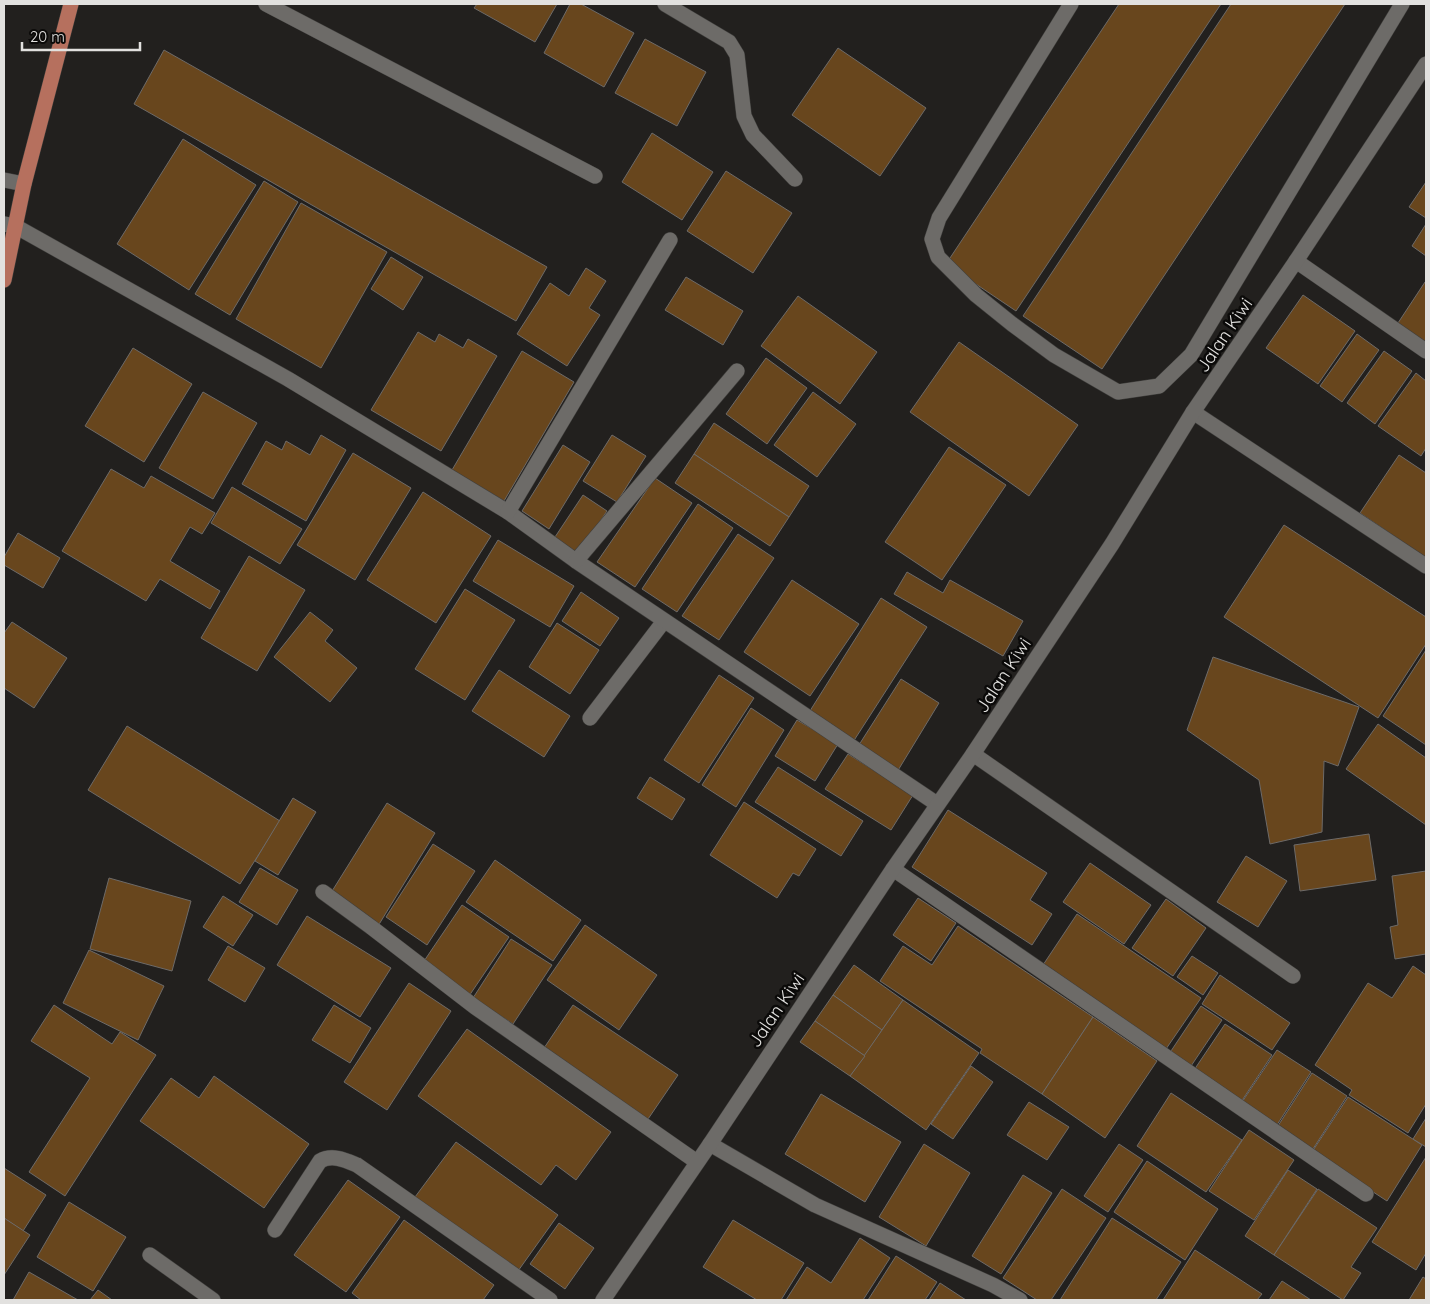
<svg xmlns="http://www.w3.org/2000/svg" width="1430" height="1304" viewBox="0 0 1430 1304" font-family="Quicksand,sans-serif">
  <rect width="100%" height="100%" fill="#22201e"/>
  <g fill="#68461d" stroke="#6d6a68">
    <polygon points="477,4 557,4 535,42 474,8"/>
    <polygon points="570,4 581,4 634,33 604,87 544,53"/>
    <polygon points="1119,4 1221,4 1016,311 946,264"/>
    <polygon points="1231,4 1345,4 1102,369 1023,316"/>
    <polygon points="645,39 706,72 677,126 615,93"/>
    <polygon points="838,48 926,108 880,176 792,115"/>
    <polygon points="164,50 547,267 516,321 134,104"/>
    <polygon points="652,133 713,172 682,220 622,182"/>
    <polygon points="183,139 256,185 189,290 117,244"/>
    <polygon points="726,171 792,213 753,273 687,231"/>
    <polygon points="264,181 298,202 230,315 195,294"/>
    <polygon points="1426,182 1426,218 1409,207"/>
    <polygon points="301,203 387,252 321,368 236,319"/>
    <polygon points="1426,224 1426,256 1412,246"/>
    <polygon points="391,257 423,277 403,310 371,289"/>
    <polygon points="586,268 606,281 589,308 600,315 567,366 517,334 550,283 569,296"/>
    <polygon points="686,277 743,311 723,345 665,310"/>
    <polygon points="1425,282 1426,283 1426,346 1396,326"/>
    <polygon points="1303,295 1355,331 1318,384 1266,348"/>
    <polygon points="798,296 877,352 840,404 761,346"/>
    <polygon points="418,332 435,342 439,334 463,348 468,339 497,356 441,451 371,410"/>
    <polygon points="1357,334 1379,350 1342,402 1320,386"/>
    <polygon points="959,342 1078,425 1029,496 910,412"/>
    <polygon points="133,348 192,384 144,462 85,426"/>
    <polygon points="522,351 574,382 504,501 452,470"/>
    <polygon points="1384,351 1412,371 1375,424 1347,403"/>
    <polygon points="766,358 807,388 767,444 726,414"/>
    <polygon points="1416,373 1426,381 1426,448 1421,456 1378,426"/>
    <polygon points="203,392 257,423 213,499 159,468"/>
    <polygon points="813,392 856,424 817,477 774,445"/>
    <polygon points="714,423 809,486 789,517 694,454"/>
    <polygon points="321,435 346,450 306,521 242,484 266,441 282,450 286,441 310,455"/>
    <polygon points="612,435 646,456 617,502 583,481"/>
    <polygon points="563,445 590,462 549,529 522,511"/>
    <polygon points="949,447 1006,485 942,580 885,542"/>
    <polygon points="353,453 411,488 355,580 297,545"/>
    <polygon points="694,454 789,517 770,546 675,483"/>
    <polygon points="1399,455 1426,473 1426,558 1360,513"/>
    <polygon points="111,469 144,488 151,476 215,513 202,534 190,527 170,561 220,591 210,609 160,579 146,601 62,551"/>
    <polygon points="655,478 692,503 635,587 597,562"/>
    <polygon points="232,487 302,529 280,564 211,523"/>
    <polygon points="423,492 491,536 436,623 367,580"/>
    <polygon points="583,495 607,511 575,559 551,543"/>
    <polygon points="698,504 733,528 677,612 642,589"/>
    <polygon points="1284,525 1426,617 1426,644 1378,718 1224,617"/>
    <polygon points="18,533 60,558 43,588 4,565 4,557"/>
    <polygon points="738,534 774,558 719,640 682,616"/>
    <polygon points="498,540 574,586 550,627 473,581"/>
    <polygon points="249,556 305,590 257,671 201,638"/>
    <polygon points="907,572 943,593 950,580 1023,621 1003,656 894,594"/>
    <polygon points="792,580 859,624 810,696 744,652"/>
    <polygon points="465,589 515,620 465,700 415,669"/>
    <polygon points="581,592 619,618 600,646 562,621"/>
    <polygon points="881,598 927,627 853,742 808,714"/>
    <polygon points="310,612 333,630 325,641 357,668 330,702 274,657"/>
    <polygon points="12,622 67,658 34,708 4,688 4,633"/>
    <polygon points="557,623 599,650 570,694 529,667"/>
    <polygon points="1426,650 1426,745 1383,716"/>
    <polygon points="1213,657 1359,707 1338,766 1324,761 1322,832 1270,844 1259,780 1187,730"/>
    <polygon points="499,670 570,716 544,757 472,711"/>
    <polygon points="719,675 754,698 699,783 664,760"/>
    <polygon points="901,679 939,703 897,772 857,748"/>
    <polygon points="751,708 784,730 736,807 702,785"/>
    <polygon points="797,720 838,744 815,781 775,756"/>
    <polygon points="1378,724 1426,758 1426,825 1346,769"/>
    <polygon points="127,726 280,821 240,884 88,790"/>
    <polygon points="848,754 913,795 891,830 825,789"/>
    <polygon points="778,767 863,821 841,856 755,802"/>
    <polygon points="650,777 685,799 672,820 637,798"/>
    <polygon points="293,798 316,812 278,875 255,861"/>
    <polygon points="744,802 816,849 799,876 793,873 777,898 710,855"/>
    <polygon points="387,803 435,833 378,926 329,896"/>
    <polygon points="948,810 1047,873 1030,900 1052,914 1032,945 912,867"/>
    <polygon points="1369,834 1376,880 1300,891 1294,845"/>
    <polygon points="433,844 475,871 427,945 386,917"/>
    <polygon points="1246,856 1287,881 1258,927 1217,902"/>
    <polygon points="495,860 581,920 553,961 466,902"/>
    <polygon points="1090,863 1151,905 1124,944 1063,902"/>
    <polygon points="260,868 298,890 277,925 239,902"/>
    <polygon points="1426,871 1426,954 1395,959 1390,927 1398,925 1392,876"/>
    <polygon points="109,878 191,901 172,971 90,949"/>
    <polygon points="223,896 253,915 233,946 203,927"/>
    <polygon points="918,898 956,923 931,961 893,935"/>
    <polygon points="1166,899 1206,928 1173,976 1132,948"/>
    <polygon points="462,905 509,937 469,996 422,964"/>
    <polygon points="1077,914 1201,998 1166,1049 1043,965"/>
    <polygon points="307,916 391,968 360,1017 277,965"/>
    <polygon points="585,925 657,975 619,1030 547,980"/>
    <polygon points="958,926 1093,1017 1042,1094 980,1053 982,1049 880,981 903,946 932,965"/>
    <polygon points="511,939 552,965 513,1024 473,998"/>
    <polygon points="228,946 265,968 245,1002 208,980"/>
    <polygon points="89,950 164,986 138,1040 63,1003"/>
    <polygon points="1192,956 1218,973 1203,995 1177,977"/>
    <polygon points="854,965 903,1000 882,1030 833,995"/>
    <polygon points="1413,966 1426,975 1426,1104 1408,1133 1349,1095 1352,1090 1315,1065 1368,983 1392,998"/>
    <polygon points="1220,975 1290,1023 1272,1050 1202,1004"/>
    <polygon points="409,983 451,1011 387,1110 344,1082"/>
    <polygon points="833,995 882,1030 865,1056 815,1021"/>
    <polygon points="903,1000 979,1053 926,1130 850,1076"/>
    <polygon points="54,1005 112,1044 120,1032 156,1055 65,1196 29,1172 90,1078 31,1041"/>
    <polygon points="334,1005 371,1028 350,1063 312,1040"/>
    <polygon points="573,1005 678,1075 646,1122 542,1051"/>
    <polygon points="1201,1006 1222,1020 1191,1066 1171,1051"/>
    <polygon points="1093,1017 1157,1061 1105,1138 1042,1094"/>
    <polygon points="815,1021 865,1056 850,1076 800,1042"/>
    <polygon points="1225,1024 1272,1055 1239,1105 1192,1073"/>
    <polygon points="467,1029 611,1132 576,1180 556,1165 541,1185 418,1096"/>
    <polygon points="1277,1050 1311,1072 1275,1128 1240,1105"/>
    <polygon points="971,1066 993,1082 953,1139 931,1124"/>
    <polygon points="1312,1073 1347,1096 1311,1152 1276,1129"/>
    <polygon points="214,1076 309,1144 264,1208 140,1121 171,1078 199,1098"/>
    <polygon points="1171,1093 1242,1140 1206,1192 1137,1146"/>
    <polygon points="821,1094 901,1142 865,1202 785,1154"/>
    <polygon points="1348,1097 1422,1145 1387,1201 1312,1152"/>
    <polygon points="1029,1102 1069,1127 1047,1160 1007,1135"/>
    <polygon points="1426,1118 1426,1147 1413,1139"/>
    <polygon points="1249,1130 1294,1160 1254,1220 1209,1191"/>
    <polygon points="456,1142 558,1215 518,1271 415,1197"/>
    <polygon points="924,1144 970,1173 926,1246 879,1217"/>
    <polygon points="1119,1144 1143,1160 1108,1212 1084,1196"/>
    <polygon points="1426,1157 1426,1253 1416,1270 1372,1242"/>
    <polygon points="1147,1161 1218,1209 1185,1260 1114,1212"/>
    <polygon points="4,1168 46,1195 23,1231 4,1218"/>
    <polygon points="1288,1170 1317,1189 1274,1255 1245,1236"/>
    <polygon points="1023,1175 1052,1193 1001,1274 972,1256"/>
    <polygon points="348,1180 400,1217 346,1292 294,1255"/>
    <polygon points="1062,1189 1106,1218 1051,1300 1037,1300 1003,1278"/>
    <polygon points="1318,1189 1377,1228 1351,1267 1361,1273 1343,1300 1274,1255"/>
    <polygon points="69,1202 126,1237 93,1291 37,1257"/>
    <polygon points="4,1218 30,1235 4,1275"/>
    <polygon points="1112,1218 1181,1262 1156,1300 1060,1300"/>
    <polygon points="404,1220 494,1285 483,1300 361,1300 352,1293"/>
    <polygon points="733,1220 804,1263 781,1300 757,1300 703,1267"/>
    <polygon points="559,1223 594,1248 565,1289 530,1264"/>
    <polygon points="860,1238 890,1258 863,1300 786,1300 807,1267 831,1283"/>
    <polygon points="1195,1250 1262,1294 1257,1300 1163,1300"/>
    <polygon points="896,1256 937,1282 925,1300 868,1300"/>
    <polygon points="29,1272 78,1300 13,1300"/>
    <polygon points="1423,1277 1426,1279 1426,1300 1409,1300"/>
    <polygon points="1282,1281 1311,1300 1269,1300"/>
    <polygon points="940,1283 966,1300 929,1300"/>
    <polygon points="98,1290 112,1300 90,1300"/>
  </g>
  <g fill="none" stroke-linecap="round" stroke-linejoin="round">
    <g stroke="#3f3e3c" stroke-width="16">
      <polyline id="service" points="590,718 664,621"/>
    </g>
    <g stroke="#3f3e3c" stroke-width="16">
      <g id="minor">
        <polyline points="266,4 595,176"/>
        <polyline points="665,4 729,42 737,55 744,116 753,135 795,179"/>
        <polyline points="1071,4 939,218 932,239 938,257 976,295 1012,324 1054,355 1118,392 1159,386 1191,355 1402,4"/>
        <polyline points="4,180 24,184"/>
        <polyline points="4,224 15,226 288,379 508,512 576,561 937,804"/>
        <polyline points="1296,261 1426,351"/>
        <polyline points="1193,412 1426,566"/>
        <polyline points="508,512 670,240"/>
        <polyline points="576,561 737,371"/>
        <polyline points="973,754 1293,976"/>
        <polyline points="893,869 1366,1194"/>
        <polyline points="323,892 371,927 475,1007 697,1162"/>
        <polyline points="710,1144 815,1205 993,1285 1020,1300"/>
        <path d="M 275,1230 L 320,1161 C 332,1154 345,1160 357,1165 L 550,1300"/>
        <polyline points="150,1255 213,1300"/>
        <polyline points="603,1300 710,1144 893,869 973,754 1112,544 1193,412 1296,261 1426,64"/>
      </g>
    </g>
    <g stroke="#3f3e3c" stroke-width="16">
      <polyline id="primary" points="4,280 24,184 71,4"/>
    </g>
    <use href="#service" stroke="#6d6b68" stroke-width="15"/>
    <use href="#minor" stroke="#6d6b68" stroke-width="15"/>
    <use href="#primary" stroke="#b6705e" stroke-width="15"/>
  </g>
  <g text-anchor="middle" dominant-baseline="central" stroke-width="5" stroke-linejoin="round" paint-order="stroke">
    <g font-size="18" fill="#e2e1df" stroke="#0b0a09">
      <text transform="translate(1224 335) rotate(-56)">Jalan Kiwi</text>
      <text transform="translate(1003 675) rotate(-57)">Jalan Kiwi</text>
      <text transform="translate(776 1010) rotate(-56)">Jalan Kiwi</text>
    </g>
  </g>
  <rect width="1430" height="1304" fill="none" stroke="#e2e1df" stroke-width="10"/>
  <path d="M22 42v8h118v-8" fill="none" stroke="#e2e1df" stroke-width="2.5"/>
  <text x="30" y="42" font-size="15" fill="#e2e1df" stroke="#0b0a09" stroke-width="4" paint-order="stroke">20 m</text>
</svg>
